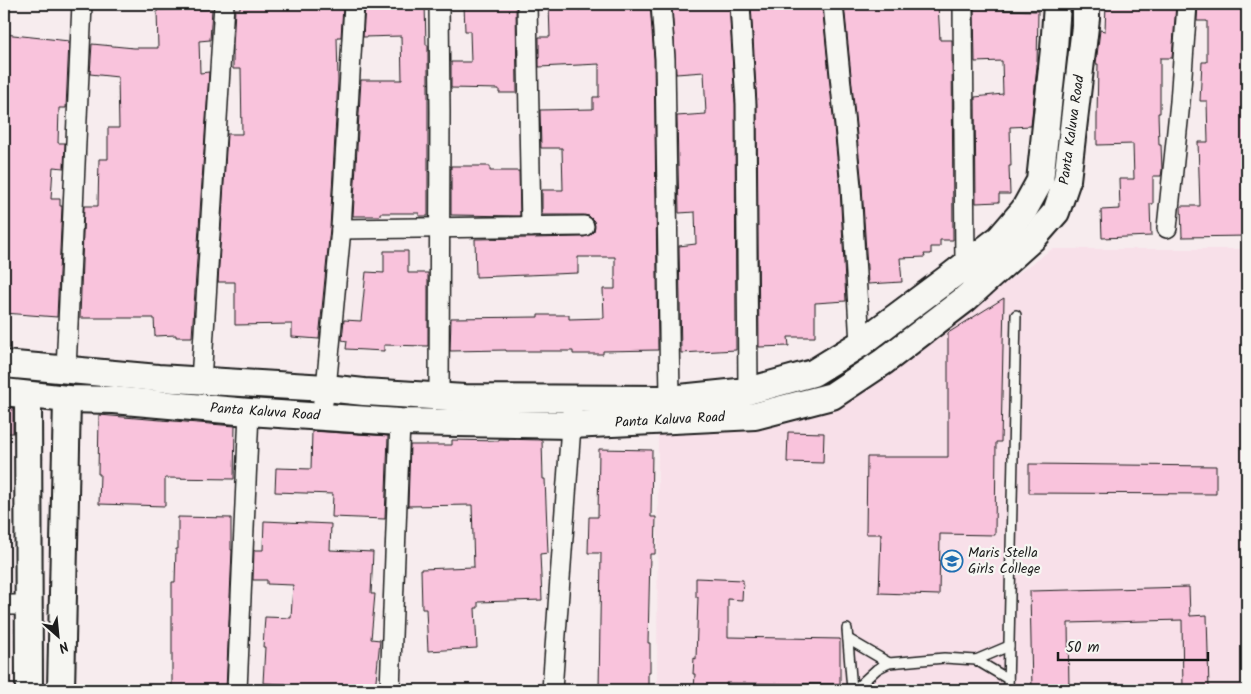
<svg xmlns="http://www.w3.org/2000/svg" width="1251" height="694" viewBox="0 0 1251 694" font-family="Kalam,sans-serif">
  <rect width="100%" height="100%" fill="#f7ecee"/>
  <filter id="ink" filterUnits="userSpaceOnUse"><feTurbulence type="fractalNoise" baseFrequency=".02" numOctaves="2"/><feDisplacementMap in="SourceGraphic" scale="10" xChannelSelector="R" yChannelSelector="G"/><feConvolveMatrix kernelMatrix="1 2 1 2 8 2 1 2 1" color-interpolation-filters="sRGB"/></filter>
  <g filter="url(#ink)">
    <polygon fill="#f8e0e9" points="1052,249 1247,249 1247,690 657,690 658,432 838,403"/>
    <g fill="#f9c3dc" stroke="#1c1c1c">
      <polygon points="240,4 336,4 336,7 343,7 341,37 337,37 338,80 330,228 319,339 292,337 292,324 235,325 235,282 218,282 227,134 242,134 241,69 233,69 233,48 235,9 240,9"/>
      <polygon points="374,4 425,4 426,45 428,45 428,216 419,216 419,213 380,213 380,216 353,216 361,80 402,80 401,36 363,37 365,6 374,6"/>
      <polygon points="549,4 650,4 654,59 658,350 603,351 603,354 573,354 573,351 506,351 506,350 450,351 451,318 538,317 538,315 569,315 569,319 604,318 603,289 615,289 615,257 578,257 578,273 476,277 475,239 584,237 590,235 594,231 595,226 594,221 589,216 584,215 542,215 542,190 563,190 562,148 541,148 540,110 593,109 593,97 599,97 599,64 539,67 539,37 550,37"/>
      <polygon points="672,4 729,4 735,104 736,350 681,353 679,246 696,244 695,212 679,213 677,116 706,114 704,72 676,74"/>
      <polygon points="751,4 822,4 840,188 846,301 815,303 815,337 788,337 789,346 759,347 757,104"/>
      <polygon points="844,4 938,4 940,40 952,40 953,240 940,240 940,247 931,247 931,254 924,254 925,257 900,258 902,282 868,284 862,186"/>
      <polygon points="1106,4 1176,4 1172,58 1160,58 1160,113 1158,113 1159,145 1161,145 1162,170 1161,176 1153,176 1153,204 1150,204 1151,236 1102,238 1101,210 1120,209 1119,179 1134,179 1133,144 1097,145 1097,118 1098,64 1096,64 1100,30 1105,31"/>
      <polygon points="1198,4 1247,4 1247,236 1182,237 1181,206 1200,206 1198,142 1208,142 1207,101 1200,101 1202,62 1207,62 1207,21 1197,21"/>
      <polygon points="516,5 517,93 499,93 499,89 451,88 451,62 471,62 470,31 465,31 464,6"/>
      <polygon points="1004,6 1004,10 1038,11 1037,66 1031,126 1010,127 1011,166 1009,166 1010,194 999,194 999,202 976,203 975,97 1003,94 1002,61 975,62 974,7"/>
      <polygon points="212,9 210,40 199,41 200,73 209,72 192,337 176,337 176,335 155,336 154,318 80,318 84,206 98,206 99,159 108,159 108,128 119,128 118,77 90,74 92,44 134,48 158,48 157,10"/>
      <polygon points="4,34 69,41 66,108 59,108 58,143 65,143 64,168 53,167 51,199 60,199 60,206 62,206 57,317 4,313"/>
      <polygon points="451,166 490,166 490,171 519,171 520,216 451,215"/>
      <polygon points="384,251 408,251 408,273 428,273 428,346 384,345 384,351 346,349 347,341 342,340 344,320 361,321 366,272 384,273"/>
      <polygon points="1004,298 1001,442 996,442 995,535 940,534 939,595 879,593 881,534 866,534 867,457 948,457 948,333"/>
      <polygon points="4,407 13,408 13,433 4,433"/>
      <polygon points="99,415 235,426 234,479 165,478 165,506 99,504 100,474 98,474"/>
      <polygon points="312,431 388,436 385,519 332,517 333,494 275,492 276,468 311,469"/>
      <polygon points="788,432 824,433 823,463 787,462"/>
      <polygon points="499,439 542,440 543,479 545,479 548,553 540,554 542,600 478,602 478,608 475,608 477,648 428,651 426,609 422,609 421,569 474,567 472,505 408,506 410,445 452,445 452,440 499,441"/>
      <polygon points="599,449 652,450 651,517 656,517 655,554 650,554 648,643 650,643 650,673 648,673 648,690 599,690 601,553 588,553 589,517 598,517"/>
      <polygon points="1029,464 1216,466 1216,494 1029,493"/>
      <polygon points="178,517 231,518 231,550 232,550 226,690 172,690 172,582 175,582 176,549 178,549"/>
      <polygon points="264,521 331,524 330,550 373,552 371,594 375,594 371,639 380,640 375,690 286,690 286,684 263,683 265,647 263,647 265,617 291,618 293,585 267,584 267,580 253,580 254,550 263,550"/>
      <polygon points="696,578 743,580 742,600 728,599 728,637 840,639 840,684 726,683 726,690 694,690 695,674 693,674 694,658 696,659 698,597 696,597"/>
      <polygon points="1189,587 1190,616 1207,615 1209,690 1183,690 1182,620 1068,623 1069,690 1032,690 1030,591"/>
    </g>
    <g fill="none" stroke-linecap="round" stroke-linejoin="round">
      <g stroke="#1c1c1c" stroke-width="12">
        <g id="lane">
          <polyline points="847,629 852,690"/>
          <polyline points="848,639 889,663"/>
          <polyline points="976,660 1009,646"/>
          <polyline points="854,690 877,669 889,663 944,658 976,660 1008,679"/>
          <polyline points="1008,690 1016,315"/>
        </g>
      </g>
      <g stroke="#1c1c1c" stroke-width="22">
        <g id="street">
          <polyline points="439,4 440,112 439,397"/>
          <polyline points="527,4 531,227"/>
          <polyline points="661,4 665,59 670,399"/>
          <polyline points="740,4 746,104 748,391"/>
          <polyline points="833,4 851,187 860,344"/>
          <polyline points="963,4 965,265 966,275"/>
          <polyline points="1167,228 1180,102 1187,4"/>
          <polyline points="341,229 584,226"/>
          <polyline points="66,370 82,4"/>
          <polyline points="201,381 224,4"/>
          <polyline points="320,416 326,388 341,229 354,4"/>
          <polyline points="4,605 29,605"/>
          <polyline points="237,690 249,412"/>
          <polyline points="390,690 400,422"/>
          <polyline points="552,690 572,412"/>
        </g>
      </g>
      <g stroke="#1c1c1c" stroke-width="30">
        <g id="secondary">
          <polyline points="4,364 158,378 326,388 364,392 465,398 670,399 748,391 813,373 860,344 951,276 1000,238 1024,210 1040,181 1054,49 1057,4"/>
          <polyline points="4,392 67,399 113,400 249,412 400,422 571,425 755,416 832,396 883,362 964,300 1035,236 1056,212 1067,180 1086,18 1086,4"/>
          <polyline points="28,395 29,690"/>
          <polyline points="61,690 67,399"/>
        </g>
      </g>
      <use href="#lane" stroke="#f6f6f2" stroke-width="9"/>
      <use href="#street" stroke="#f6f6f2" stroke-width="19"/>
      <use href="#secondary" stroke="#f6f6f2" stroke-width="26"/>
    </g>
  </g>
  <defs>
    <g id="university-ring" transform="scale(1.125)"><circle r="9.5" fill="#f6f6f2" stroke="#1f6fb2" stroke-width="1.5"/><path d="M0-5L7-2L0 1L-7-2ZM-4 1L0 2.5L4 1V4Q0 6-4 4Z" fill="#1f6fb2"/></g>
  </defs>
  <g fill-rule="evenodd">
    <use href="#university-ring" x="952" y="561"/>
  </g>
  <g text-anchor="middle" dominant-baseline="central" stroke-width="4.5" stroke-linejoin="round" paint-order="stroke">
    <g font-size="14" fill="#1c1c1c" stroke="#f6f6f2">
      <text transform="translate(1072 130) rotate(-82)">Panta Kaluva Road</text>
      <text transform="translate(265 412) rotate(4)">Panta Kaluva Road</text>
      <text transform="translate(670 420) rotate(-3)">Panta Kaluva Road</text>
    </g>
    <g font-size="14" fill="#1c1c1c" stroke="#f6f6f2" text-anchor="start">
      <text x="968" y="553">Maris Stella<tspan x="968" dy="16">Girls College</tspan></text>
    </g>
  </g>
  <rect width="1251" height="694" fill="none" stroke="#f6f6f2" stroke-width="20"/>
  <rect x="10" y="10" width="1231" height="674" fill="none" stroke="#1c1c1c" stroke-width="2" filter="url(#ink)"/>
  <g transform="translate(58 636) rotate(153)" stroke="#f6f6f2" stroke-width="4" paint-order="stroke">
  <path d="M0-4L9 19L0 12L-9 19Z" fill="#1c1c1c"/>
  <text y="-8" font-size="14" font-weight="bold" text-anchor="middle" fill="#1c1c1c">N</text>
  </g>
  <path d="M1058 652v8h150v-8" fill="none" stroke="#1c1c1c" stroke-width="2.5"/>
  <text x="1066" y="652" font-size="15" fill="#1c1c1c" stroke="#f6f6f2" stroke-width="4" paint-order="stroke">50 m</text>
</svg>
